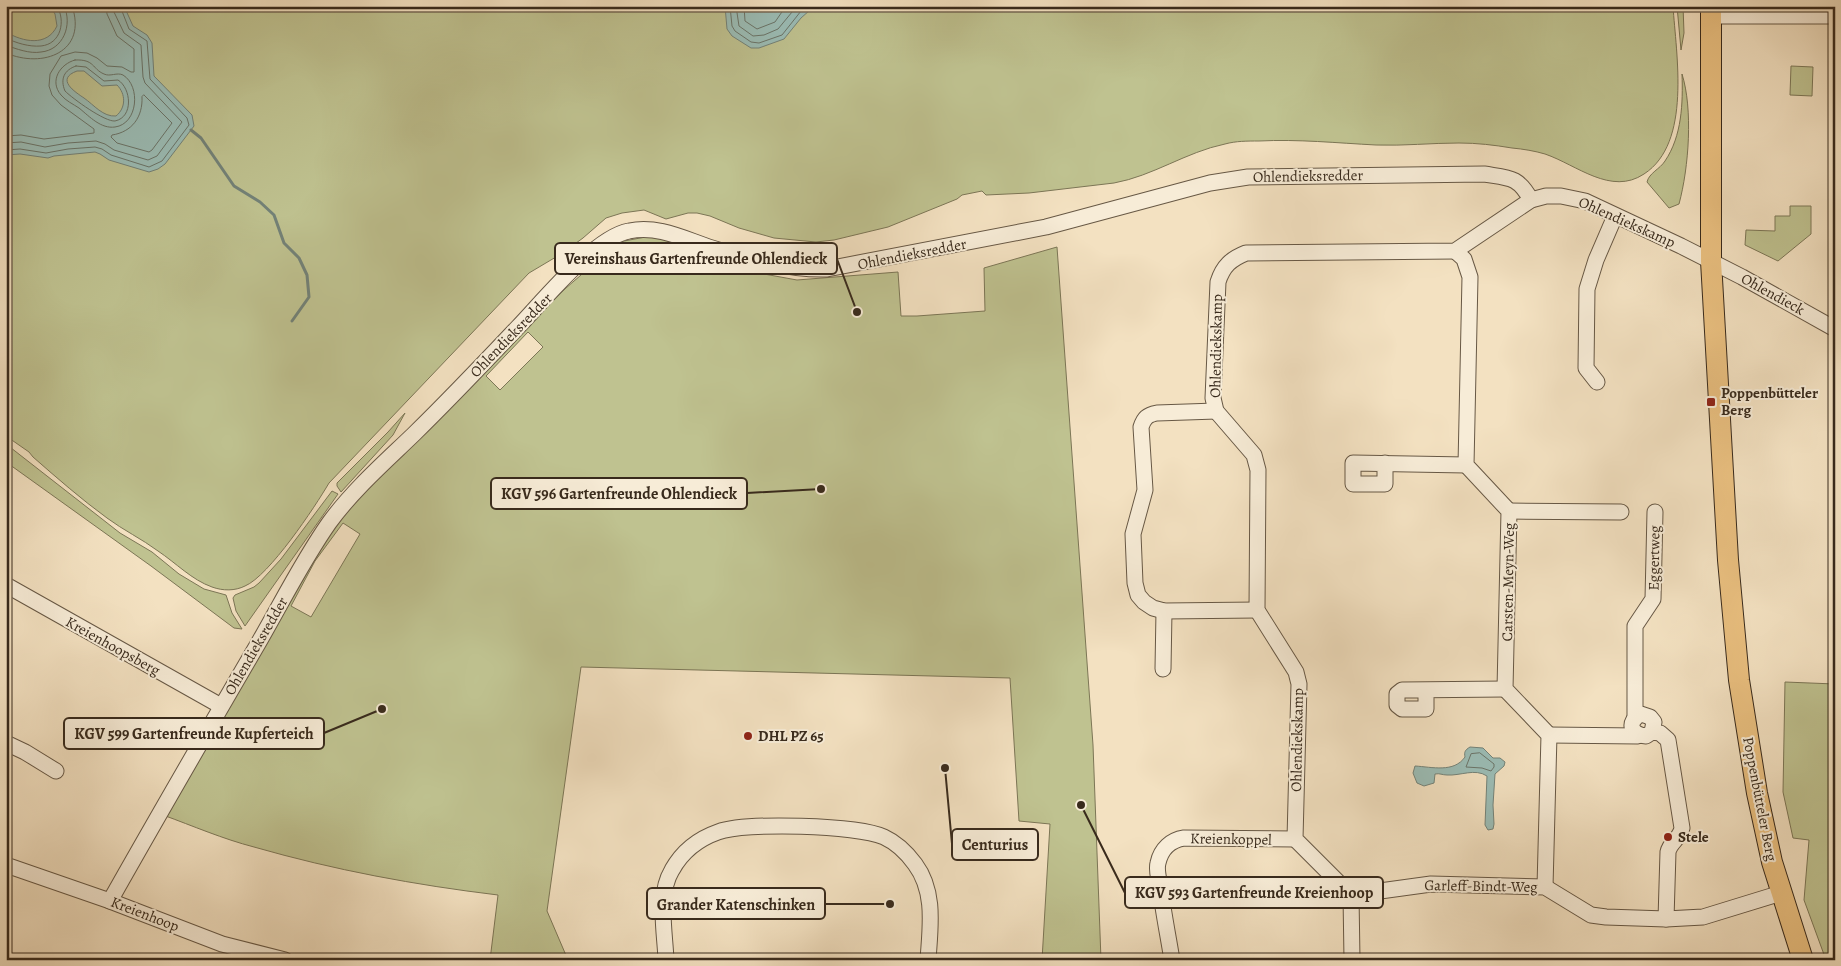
<svg xmlns="http://www.w3.org/2000/svg" width="1841" height="966" viewBox="0 0 1841 966" font-family="Alegreya,serif">
  <rect width="100%" height="100%" fill="#f3e1c1"/>
  <filter id="stains"><feTurbulence type="fractalNoise" baseFrequency=".004" numOctaves="4"/><feColorMatrix values="0 0 0 0 .2 0 0 0 0 .09 0 0 0 0 .02 0 0 0 .5 -.17"/></filter>
  <radialGradient id="worn" r=".72"><stop offset=".6" stop-color="#630" stop-opacity="0"/><stop offset="1" stop-color="#630" stop-opacity=".3"/></radialGradient>
  <g fill="#bfc290" stroke="#7c7656" fill-rule="evenodd">
    <path d="M 6,6 L 1673,6 C 1676,54 1692,143 1644,174 C 1611,196 1577,165 1545,154 C 1535,151 1523,149 1512,148 C 1494,145 1477,143 1459,143 C 1431,143 1404,146 1376,145 C 1337,143 1298,139 1259,141 C 1247,141 1236,141 1225,144 C 1186,152 1153,176 1114,183 L 1029,193 L 986,195 L 982,191 L 962,195 L 957,199 L 888,227 L 834,240 L 816,242 L 774,238 L 739,228 L 710,216 L 697,213 L 688,213 L 666,219 L 644,210 L 622,213 L 606,218 L 583,238 L 561,254 L 529,273 L 329,483 C 315,507 269,576 245,586 C 235,591 223,591 212,587 C 192,580 176,563 158,551 C 142,539 123,530 107,518 C 81,499 57,478 33,457 L 29,452 L 6,436 Z"/>
    <polygon points="1677,6 1683,6 1684,33 1681,50"/>
    <polygon points="1791,66 1813,67 1812,96 1790,95"/>
    <path d="M 1682,74 C 1693,109 1689,167 1679,204 L 1669,208 L 1647,182 C 1649,173 1660,169 1665,161 C 1682,136 1683,103 1682,74 Z"/>
    <polygon points="1790,206 1811,206 1811,234 1778,261 1745,245 1746,230 1775,231 1775,216 1790,216"/>
    <path d="M 656,235 L 708,256 L 764,274 L 797,280 L 898,272 L 901,316 L 917,316 L 985,311 L 984,268 L 1057,247 L 1093,745 L 1101,960 L 1042,960 L 1050,824 L 1019,821 L 1010,678 L 581,667 L 547,911 L 568,960 L 490,960 L 498,895 C 415,885 334,870 254,847 C 223,839 193,826 163,815 L 324,537 L 357,499 L 566,288 L 619,242 ZM 528,332 L 543,347 L 500,390 L 486,376 ZM 343,523 L 360,534 L 311,617 L 291,606 L 315,561 Z"/>
    <polygon points="405,413 393,435 341,492 337,486 337,483 388,432"/>
    <polygon points="6,444 120,533 152,552 179,574 204,589 226,595 232,613 242,629 234,628 151,566 6,462"/>
    <polygon points="332,491 338,494 245,626 236,611 233,598 235,595 254,587 259,583 281,559"/>
    <polygon points="1785,682 1835,684 1835,960 1826,960 1804,900 1809,840 1793,838 1783,792"/>
  </g>
  <g fill="#9bbdb6" stroke="#738278" fill-rule="evenodd">
    <path d="M 50,6 L 124,6 L 133,26 L 147,35 L 152,43 L 154,76 L 192,115 L 194,126 L 165,164 L 158,169 L 149,172 L 109,160 L 100,154 L 95,152 L 54,156 L 48,158 L 20,154 L 6,155 L 6,32 C 23,42 47,47 57,26 L 55,14 ZM 77,71 L 84,71 L 102,86 L 117,85 C 126,94 126,108 116,116 C 103,117 94,105 84,98 C 75,92 55,79 77,71 Z"/>
    <polygon points="725,6 810,6 810,10 801,18 784,39 759,48 751,48 732,36 727,29"/>
    <path d="M 1470,747 L 1483,748 L 1493,758 L 1500,758 L 1505,762 L 1504,766 L 1495,774 L 1493,805 L 1494,824 L 1493,829 L 1488,830 L 1485,825 L 1487,776 C 1475,768 1460,776 1447,775 C 1442,775 1440,773 1435,774 L 1434,783 L 1424,786 L 1417,783 L 1413,773 L 1415,766 C 1432,767 1454,773 1465,757 C 1464,752 1465,750 1470,747 Z"/>
  </g>
  <g fill="none" stroke-linecap="round" stroke-linejoin="round">
    <g stroke="#6a7469" stroke-width="1">
      <polyline points="730,6 732,26 735,31 751,42 759,43 782,35 805,6"/>
      <polyline points="736,6 739,26 753,36 764,35 778,29 797,6"/>
      <polyline points="744,6 745,21 757,29 775,22 786,6"/>
      <path d="M 6,38 C 16,43 29,47 41,46 C 61,44 66,21 57,6"/>
      <path d="M 6,45 C 16,49 30,54 41,52 C 63,50 73,25 64,6"/>
      <path d="M 6,53 C 43,69 88,52 72,6"/>
      <path d="M 75,60 C 95,59 92,69 104,74 C 110,77 117,72 123,75 C 141,86 138,124 115,127 C 101,129 90,117 79,108 C 73,104 66,101 61,95 C 49,81 60,64 75,60 Z"/>
      <path d="M 76,66 L 86,67 L 104,81 L 118,80 C 131,88 134,117 115,121 C 105,122 73,99 65,91 C 60,79 64,70 76,66 Z"/>
      <path d="M 144,95 L 172,123 L 152,150 L 149,152 L 117,143 L 111,137 L 112,135 C 132,132 143,117 142,97 Z"/>
      <polyline points="6,136 21,135 44,139 94,133 94,129 61,105 52,95 49,86 50,74 61,56 75,52 87,53 97,58 107,66 122,67 131,72 134,72 134,49 117,36 107,14 106,6"/>
      <polyline points="6,143 21,142 45,147 68,143 96,141 105,144 114,150 148,160 157,156 182,122 145,83 143,77 141,45 124,33 114,12 114,6"/>
      <polyline points="6,150 20,149 46,153 68,149 95,147 102,149 111,155 149,167 162,161 189,125 187,118 150,79 147,41 129,29 120,6"/>
      <polygon points="1480,753 1494,764 1494,767 1491,771 1482,768 1466,767 1471,754"/>
    </g>
    <polyline stroke="#738278" stroke-width="3" points="191,130 201,138 234,186 260,202 274,215 284,243 299,258 307,275 309,297 292,321"/>
    <g stroke="#675845" stroke-width="17">
      <g id="minor">
        <polyline points="1711,16 1835,16"/>
        <polyline points="1455,251 1464,259 1470,277 1466,465 1509,511 1505,689 1549,735 1545,887"/>
        <polyline points="1597,382 1586,368 1587,289 1596,260 1615,216"/>
        <path d="M 1216,411 L 1157,413 C 1147,415 1144,418 1141,427 L 1145,490 L 1133,534 L 1135,583 L 1138,595 L 1144,602 L 1153,608 L 1164,611 L 1257,610"/>
        <polyline points="1385,463 1385,484 1353,484 1353,463 1466,465"/>
        <polyline points="1509,511 1621,512"/>
        <polyline points="6,585 221,706"/>
        <polyline points="1163,669 1164,611"/>
        <polyline points="1426,690 1426,709 1402,709 1397,705 1397,694 1402,690 1505,689"/>
        <polyline points="1635,717 1635,626 1653,599 1655,512"/>
        <path d="M 1652,732 L 1646,736 C 1631,735 1626,722 1641,714 L 1650,717 L 1654,722 L 1652,732 L 1660,733 L 1668,740 L 1682,828 C 1680,839 1670,842 1668,852 L 1666,919"/>
        <polyline points="1549,735 1638,736"/>
        <polyline points="6,743 25,752 56,771"/>
        <polyline points="6,865 110,901 222,944 285,960"/>
        <polyline points="1351,895 1431,884 1545,887 1591,915 1606,917 1666,919 1703,917 1781,893"/>
        <path d="M 110,901 C 159,814 209,728 259,642 C 282,602 303,560 329,523 C 353,490 385,462 414,434 C 450,399 484,363 518,327 C 543,301 595,237 629,231 C 659,225 684,239 712,248 C 747,259 790,270 827,269 L 1046,227 L 1210,183 L 1248,177 L 1484,174 C 1509,178 1518,176 1531,200"/>
        <path d="M 666,960 C 665,932 657,895 672,870 C 682,852 698,839 718,832 C 745,822 857,825 884,837 C 897,843 907,853 915,864 C 936,892 930,928 928,960"/>
        <path d="M 1172,960 C 1168,935 1163,911 1160,886 C 1159,879 1156,870 1158,863 C 1161,849 1171,840 1184,838 L 1295,839"/>
        <path d="M 1352,960 L 1351,895 L 1295,839 L 1299,684 L 1296,672 L 1257,610 L 1258,470 L 1254,455 L 1216,411 L 1213,398 L 1218,282 C 1223,266 1231,259 1246,253 L 1455,251 L 1531,200 L 1546,196 L 1561,196 L 1585,201 L 1681,246 L 1742,277 L 1835,329"/>
      </g>
    </g>
    <g stroke="#382a1c" stroke-width="22">
      <polyline id="major" points="1711,6 1711,261 1728,560 1739,680 1757,793 1772,862 1803,960"/>
    </g>
    <use href="#minor" stroke="#f7ecd7" stroke-width="15"/>
    <use href="#major" stroke="#eac080" stroke-width="20"/>
  </g>
  <g fill="#8f2418" stroke="#f7ecd7" stroke-width="2">
    <rect x="1706" y="397" width="10" height="10" rx="2.5"/>
    <circle cx="748" cy="736" r="5"/>
    <circle cx="1668" cy="837" r="5"/>
  </g>
  <g text-anchor="middle" dominant-baseline="central" stroke-width="4" stroke-linejoin="round" paint-order="stroke">
    <g font-size="15" fill="#382a1c" stroke="#f7ecd7">
      <text transform="translate(1308 176) rotate(-1)">Ohlendieksredder</text>
      <text transform="translate(1627 222) rotate(24)">Ohlendiekskamp</text>
      <text transform="translate(912 254) rotate(-11)">Ohlendieksredder</text>
      <text transform="translate(1773 294) rotate(29)">Ohlendieck</text>
      <text transform="translate(511 335) rotate(-46)">Ohlendieksredder</text>
      <text transform="translate(1216 346) rotate(-89)">Ohlendiekskamp</text>
      <text transform="translate(1654 558) rotate(-89)">Eggertweg</text>
      <text transform="translate(1508 582) rotate(-89)">Carsten-Meyn-Weg</text>
      <text transform="translate(113 646) rotate(29)">Kreienhoopsberg</text>
      <text transform="translate(256 646) rotate(-60)">Ohlendieksredder</text>
      <text transform="translate(1297 740) rotate(-89)">Ohlendiekskamp</text>
      <text transform="translate(1760 799) rotate(79)">Poppenbütteler Berg</text>
      <text transform="translate(1231 839) rotate(1)">Kreienkoppel</text>
      <text transform="translate(1481 886) rotate(1)">Garleff-Bindt-Weg</text>
      <text transform="translate(145 914) rotate(21)">Kreienhoop</text>
    </g>
    <g font-size="15" font-weight="bold" fill="#382a1c" stroke="#f7ecd7" text-anchor="start">
      <text x="1721" y="393">Poppenbütteler<tspan x="1721" dy="17">Berg</tspan></text>
      <text x="758" y="736">DHL PZ 65</text>
      <text x="1678" y="837">Stele</text>
    </g>
  </g>
  <path fill="none" stroke="#382a1c" stroke-width="2" d="M857 312L837 259M821 489L747 493M382 709L324 733M945 768L952 844M1081 805L1125 893M890 904L825 904"/>
  <g fill="#382a1c" stroke="#f7ecd7" stroke-width="2">
    <circle cx="857" cy="312" r="5"/>
    <circle cx="821" cy="489" r="5"/>
    <circle cx="382" cy="709" r="5"/>
    <circle cx="945" cy="768" r="5"/>
    <circle cx="1081" cy="805" r="5"/>
    <circle cx="890" cy="904" r="5"/>
  </g>
  <g fill="#f7ecd7" stroke="#382a1c" stroke-width="2">
    <rect x="555" y="243" width="282" height="31" rx="5"/>
    <rect x="491" y="478" width="256" height="31" rx="5"/>
    <rect x="64" y="718" width="260" height="31" rx="5"/>
    <rect x="952" y="829" width="86" height="31" rx="5"/>
    <rect x="1125" y="877" width="258" height="31" rx="5"/>
    <rect x="647" y="888" width="178" height="31" rx="5"/>
  </g>
  <g font-size="16" text-anchor="middle" font-weight="bold" fill="#382a1c">
    <text x="696" y="264">Vereinshaus Gartenfreunde Ohlendieck</text>
    <text x="619" y="499">KGV 596 Gartenfreunde Ohlendieck</text>
    <text x="194" y="739">KGV 599 Gartenfreunde Kupferteich</text>
    <text x="995" y="850">Centurius</text>
    <text x="1254" y="898">KGV 593 Gartenfreunde Kreienhoop</text>
    <text x="736" y="910">Grander Katenschinken</text>
  </g>
  <rect width="1841" height="966" fill="none" stroke="#f3e1c1" stroke-width="25"/>
  <rect x="8" y="8" width="1826" height="951" fill="none" stroke="#382a1c" stroke-width="2.5"/>
  <rect x="12" y="12" width="1816" height="941" fill="none" stroke="#382a1c"/>
  <rect width="100%" height="100%" filter="url(#stains)"/>
  <rect width="100%" height="100%" fill="url(#worn)"/>
</svg>
